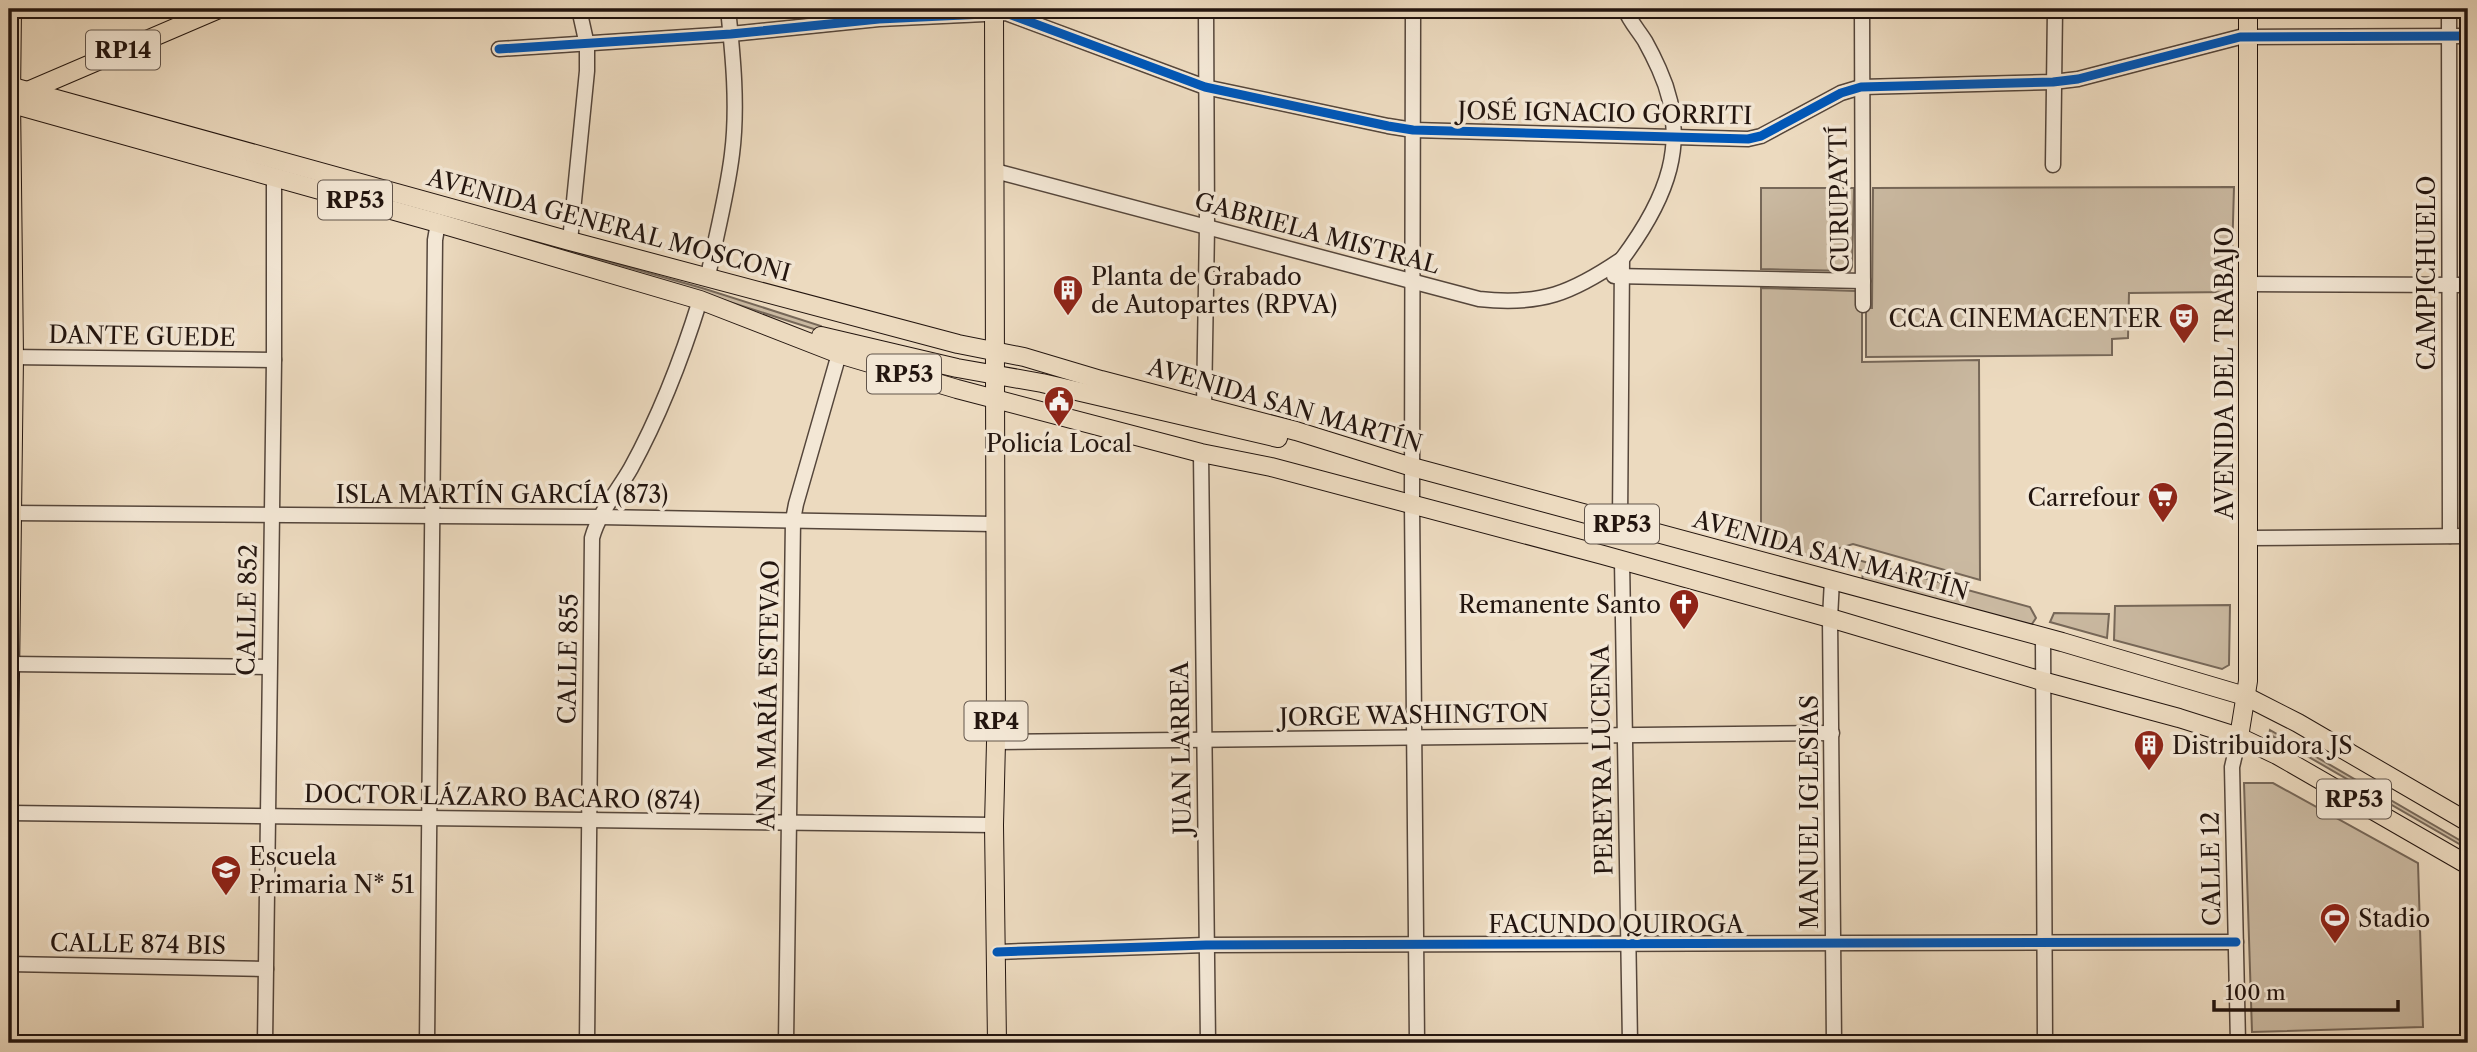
<svg xmlns="http://www.w3.org/2000/svg" width="2477" height="1052" viewBox="0 0 2477 1052" font-family="'Libre Caslon Text',serif">
  <rect width="100%" height="100%" fill="#ecdabf"/>
  <filter id="stains"><feTurbulence type="fractalNoise" baseFrequency=".00286" numOctaves="4"/><feColorMatrix values="0 0 0 0 .2 0 0 0 0 .09 0 0 0 0 .02 0 0 0 .5 -.17"/></filter>
  <radialGradient id="worn" r=".72"><stop offset=".6" stop-color="#630" stop-opacity="0"/><stop offset="1" stop-color="#630" stop-opacity=".3"/></radialGradient>
  <g fill="#cab9a1" stroke="#766758" stroke-width="2">
    <polygon points="30,99 702,288 821,326 825,331 823,332 705,294"/>
    <polygon points="2234,187 2231,292 2129,293 2128,338 2112,339 2112,355 1866,357 1866,308 1872,308 1873,188"/>
    <polygon points="1761,188 1854,188 1852,267 1850,271 1761,269"/>
    <polygon points="1761,288 1856,291 1862,306 1862,362 1979,360 1980,580 1853,544 1833,550 1827,561 1761,543"/>
    <polygon points="1847,557 2030,607 2036,618 2032,624 2020,625 1862,582 1863,571 1839,564 1843,558"/>
    <polygon points="2230,605 2229,665 2222,669 2114,640 2115,606"/>
    <polygon points="2054,613 2109,614 2107,638 2050,622"/>
    <polygon points="2270,730 2468,845 2468,849 2269,734"/>
    <polygon points="2244,783 2273,783 2418,863 2423,1027 2252,1032"/>
  </g>
  <g fill="none" stroke-linecap="round" stroke-linejoin="round">
    <g stroke="#55463b" stroke-width="17">
      <g id="minor">
        <polyline points="1413,9 1412,503 1417,1043"/>
        <polyline points="1862,9 1863,305"/>
        <polyline points="2449,9 2450,536"/>
        <polyline points="499,49 731,34 879,19 1006,13 1205,87 1388,126 1413,130 1748,139 1761,136 1841,93 1861,87 2053,82 2078,79 2240,37 2468,36"/>
        <polyline points="2053,165 2055,9"/>
        <path d="M 995,171 L 1479,299 C 1541,306 1572,293 1622,259"/>
        <polyline points="570,241 587,71 587,45 579,9"/>
        <path d="M 708,276 C 716,236 727,195 732,154 C 738,107 733,56 728,9"/>
        <polyline points="1614,276 1863,281"/>
        <polyline points="2247,284 2468,285"/>
        <polyline points="9,357 274,360"/>
        <polyline points="1204,406 1207,227 1206,9"/>
        <polyline points="1201,453 1208,1043"/>
        <polyline points="9,513 600,517 994,524"/>
        <path d="M 1620,523 L 1622,259 C 1666,200 1692,141 1659,69 C 1655,60 1650,50 1645,41 C 1638,30 1629,20 1625,9"/>
        <polyline points="2249,538 2468,536"/>
        <polyline points="1622,560 1630,1043"/>
        <polyline points="1832,580 1830,618 1834,1043"/>
        <polyline points="2043,638 2045,1043"/>
        <polyline points="10,664 269,667"/>
        <polyline points="996,742 1832,733"/>
        <polyline points="9,813 994,825"/>
        <polyline points="997,952 1206,945 2236,942"/>
        <polyline points="9,964 266,969"/>
        <polyline points="265,1043 274,360 274,177"/>
        <polyline points="427,1043 435,240 438,223"/>
        <path d="M 587,1043 L 592,538 C 599,512 618,491 631,468 C 660,415 682,358 700,300"/>
        <polyline points="786,1043 793,520 796,504 839,354"/>
        <polyline points="2238,1043 2232,767 2239,737"/>
      </g>
    </g>
    <g stroke="#23150f" stroke-width="20">
      <g id="major">
        <polyline points="994,9 996,742 994,825 997,1043"/>
        <polyline points="9,86 570,241 958,344 1024,357 1101,380 1296,431 1412,467 2062,642 2245,696 2298,723 2468,822"/>
        <polyline points="23,93 219,9"/>
        <polyline points="9,103 438,223 700,300 839,354 957,389 1201,453 1271,467 1603,555 1830,618 2042,681 2179,718 2239,737 2277,755 2468,865"/>
        <polyline points="821,336 957,368 1042,383 1278,438"/>
        <polyline points="2239,737 2248,681 2248,9"/>
        <polyline points="9,754 14,357 11,98 12,9"/>
      </g>
    </g>
    <use href="#minor" stroke="#f3e7d5" stroke-width="14"/>
    <use href="#major" stroke="#ecdabf" stroke-width="18"/>
    <g stroke="#f3e7d5" stroke-width="13">
      <g id="cycleway">
        <polyline points="499,49 731,34 879,19 1006,13 1205,87 1388,126 1413,130 1748,139 1761,136 1841,93 1861,87 2053,82 2078,79 2240,37 2468,36"/>
        <polyline points="997,952 1206,945 2236,942"/>
      </g>
    </g>
    <use href="#cycleway" stroke="#0057b8" stroke-width="9"/>
  </g>
  <defs>
    <g id="building-pin" transform="scale(1.575)"><path d="M0 17L-7.5 6A9.5 9.5 0 1 1 7.5 6Z" fill="#8f2418" stroke="#f3e7d5"/><path d="M-4-6H4V6H1V3H-1V6H-4ZM-2.5-4.3h1.7v1.8h-1.7ZM.8-4.3h1.7v1.8H.8ZM-2.5-1h1.7V.8h-1.7ZM.8-1h1.7V.8H.8Z" fill="#fff"/></g>
    <g id="theatre-pin" transform="scale(1.575)"><path d="M0 17L-7.5 6A9.5 9.5 0 1 1 7.5 6Z" fill="#8f2418" stroke="#f3e7d5"/><path d="M-5-5.5Q0-4 5-5.5V0Q5 5 0 6Q-5 5-5 0ZM-3.3-2.5H-1v1.5H-3.3ZM1-2.5H3.3v1.5H1ZM-2.8 1Q0 5.5 2.8 1Z" fill="#fff"/></g>
    <g id="civic-pin" transform="scale(1.575)"><path d="M0 17L-7.5 6A9.5 9.5 0 1 1 7.5 6Z" fill="#8f2418" stroke="#f3e7d5"/><path d="M-.6-6.5H3V-4.5H.6V-3L4-1V1h2V6H-6V1h2V-1L-.6-3ZM-1.2 2.5V6h2.4V2.5Z" fill="#fff"/></g>
    <g id="supermarket-pin" transform="scale(1.575)"><path d="M0 17L-7.5 6A9.5 9.5 0 1 1 7.5 6Z" fill="#8f2418" stroke="#f3e7d5"/><path d="M-6-5.5h2.5l.6 2H6L4.5 2H-2.5L-4.4-4H-6ZM-1.5 3.2a1.3 1.3 0 1 0 .1 0ZM3 3.2a1.3 1.3 0 1 0 .1 0Z" fill="#fff"/></g>
    <g id="church-pin" transform="scale(1.575)"><path d="M0 17L-7.5 6A9.5 9.5 0 1 1 7.5 6Z" fill="#8f2418" stroke="#f3e7d5"/><path d="M-1.2-6h2.4v3.5h3.3v2.4h-3.3V6h-2.4V-.1h-3.3v-2.4h3.3Z" fill="#fff"/></g>
    <g id="school-pin" transform="scale(1.575)"><path d="M0 17L-7.5 6A9.5 9.5 0 1 1 7.5 6Z" fill="#8f2418" stroke="#f3e7d5"/><path d="M0-5L7-2L0 1L-7-2ZM-4 1L0 2.5L4 1V4Q0 6-4 4Z" fill="#fff"/></g>
    <g id="stadium-pin" transform="scale(1.575)"><path d="M0 17L-7.5 6A9.5 9.5 0 1 1 7.5 6Z" fill="#8f2418" stroke="#f3e7d5"/><path d="M0-5a6.5 5 0 1 0 0 10a6.5 5 0 1 0 0-10ZM-3.5-1.8h7v3.6h-7Z" fill="#fff"/></g>
  </defs>
  <g fill-rule="evenodd">
    <use href="#building-pin" x="1068" y="290"/>
    <use href="#theatre-pin" x="2184" y="318"/>
    <use href="#civic-pin" x="1059" y="401"/>
    <use href="#supermarket-pin" x="2163" y="497"/>
    <use href="#church-pin" x="1684" y="604"/>
    <use href="#building-pin" x="2149" y="745"/>
    <use href="#school-pin" x="226" y="870"/>
    <use href="#stadium-pin" x="2335" y="918"/>
  </g>
  <g text-anchor="middle" dominant-baseline="central" stroke-width="7" stroke-linejoin="round" paint-order="stroke">
    <g fill="#f3e7d5" stroke="#61544a" stroke-width="2">
      <rect x="86" y="30.5" width="74" height="39" rx="5"/>
      <rect x="318" y="180.5" width="74" height="39" rx="5"/>
      <rect x="867" y="354.5" width="74" height="39" rx="5"/>
      <rect x="1585" y="504.5" width="74" height="39" rx="5"/>
      <rect x="964.5" y="701.5" width="63" height="39" rx="5"/>
      <rect x="2317" y="779.5" width="74" height="39" rx="5"/>
    </g>
    <g font-size="23" font-weight="bold" fill="#23150f">
      <text x="123" y="50">RP14</text>
      <text x="355" y="200">RP53</text>
      <text x="904" y="374">RP53</text>
      <text x="1622" y="524">RP53</text>
      <text x="996" y="721">RP4</text>
      <text x="2354" y="799">RP53</text>
    </g>
    <g font-size="24" fill="#23150f" stroke="#f3e7d5">
      <text transform="translate(1605 113) rotate(1)">JOSÉ IGNACIO GORRITI</text>
      <text transform="translate(1839 199) rotate(-91)">CURUPAYTÍ</text>
      <text transform="translate(609 225) rotate(15)">AVENIDA GENERAL MOSCONI</text>
      <text transform="translate(1317 233) rotate(15)">GABRIELA MISTRAL</text>
      <text transform="translate(2426 273) rotate(-90)">CAMPICHUELO</text>
      <text transform="translate(142 336) rotate(1)">DANTE GUEDE</text>
      <text transform="translate(2224 373) rotate(-90)">AVENIDA DEL TRABAJO</text>
      <text transform="translate(1285 405) rotate(16)">AVENIDA SAN MARTÍN</text>
      <text x="502" y="494">ISLA MARTÍN GARCÍA (873)</text>
      <text transform="translate(1831 555) rotate(15)">AVENIDA SAN MARTÍN</text>
      <text transform="translate(247 610) rotate(-89)">CALLE 852</text>
      <text transform="translate(568 659) rotate(-89)">CALLE 855</text>
      <text transform="translate(768 695) rotate(-89)">ANA MARÍA ESTEVAO</text>
      <text transform="translate(1414 715) rotate(-1)">JORGE WASHINGTON</text>
      <text transform="translate(1181 748) rotate(-91)">JUAN LARREA</text>
      <text transform="translate(1602 760) rotate(-91)">PEREYRA LUCENA</text>
      <text transform="translate(502 797) rotate(1)">DOCTOR LÁZARO BACARO (874)</text>
      <text transform="translate(1809 812) rotate(-90)">MANUEL IGLESIAS</text>
      <text transform="translate(2211 869) rotate(-91)">CALLE 12</text>
      <text x="1616" y="924">FACUNDO QUIROGA</text>
      <text transform="translate(138 944) rotate(1)">CALLE 874 BIS</text>
    </g>
    <g font-size="24" fill="#23150f" stroke="#f3e7d5" text-anchor="start">
      <text x="1091" y="276">Planta de Grabado<tspan x="1091" dy="28">de Autopartes (RPVA)</tspan></text>
      <text x="2161" y="318" text-anchor="end">CCA CINEMACENTER</text>
      <text x="1059" y="443" text-anchor="middle">Policía Local</text>
      <text x="2140" y="497" text-anchor="end">Carrefour</text>
      <text x="1661" y="604" text-anchor="end">Remanente Santo</text>
      <text x="2172" y="745">Distribuidora JS</text>
      <text x="249" y="856">Escuela<tspan x="249" dy="28">Primaria N* 51</tspan></text>
      <text x="2358" y="918">Stadio</text>
    </g>
  </g>
  <rect width="2477" height="1052" fill="none" stroke="#ecdabf" stroke-width="35"/>
  <rect x="10" y="10" width="2456" height="1031" fill="none" stroke="#23150f" stroke-width="3.5"/>
  <rect x="18" y="18" width="2442" height="1017" fill="none" stroke="#23150f" stroke-width="2"/>
  <path d="M2214 1000v10h184v-10" fill="none" stroke="#23150f" stroke-width="3.5"/>
  <text x="2225" y="1000" font-size="21" fill="#23150f" stroke="#f3e7d5" stroke-width="5" paint-order="stroke">100 m</text>
  <rect width="100%" height="100%" filter="url(#stains)"/>
  <rect width="100%" height="100%" fill="url(#worn)"/>
</svg>
